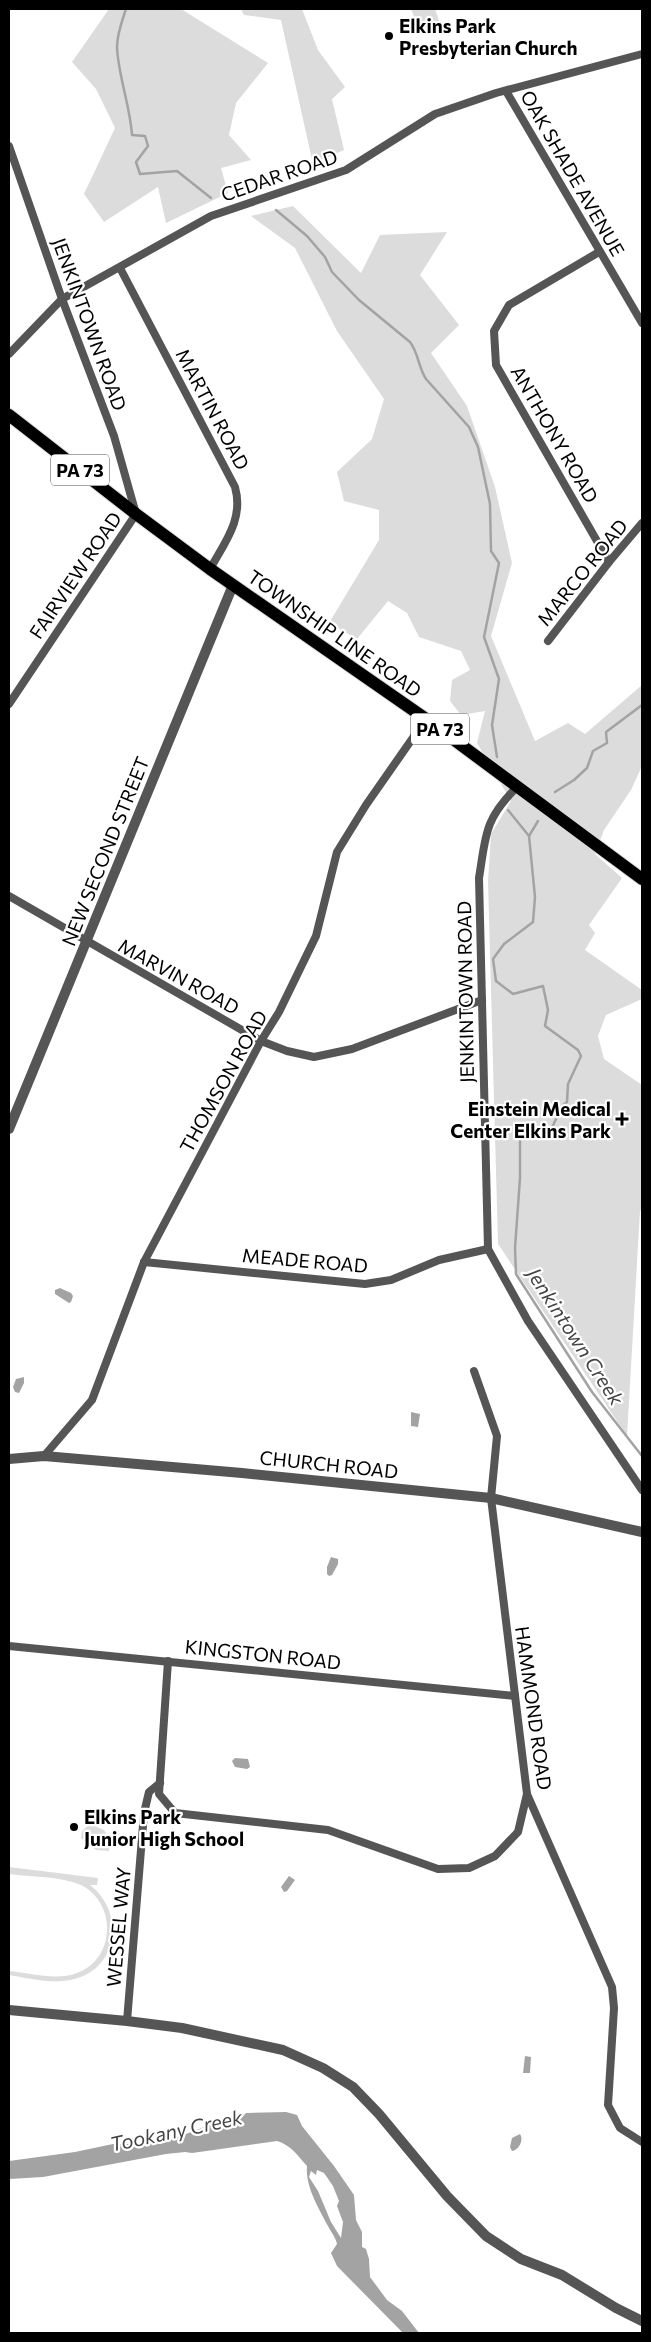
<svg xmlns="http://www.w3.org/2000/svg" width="651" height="2342" viewBox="0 0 651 2342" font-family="Commissioner,sans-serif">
  <rect width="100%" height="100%" fill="#fff"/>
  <g fill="#dcdcdc">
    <polygon points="109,9 181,9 268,63 236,103 229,135 251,160 221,168 228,193 166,223 158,187 104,222 84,194 115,128 96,89 72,62"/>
    <polygon points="241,9 302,9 318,50 345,87 332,99 344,150 313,164 281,20 244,15"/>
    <polygon points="411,9 435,9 441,26 421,34"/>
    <polygon points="293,206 361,273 380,235 447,232 420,275 459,325 431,353 467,406 495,487 512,563 491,636 535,741 568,723 585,734 642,685 642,766 631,790 604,830 595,854 622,878 589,925 595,933 585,950 642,990 642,999 606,1015 598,1036 604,1059 642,1085 642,1208 640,1211 627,1436 498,1244 488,881 491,834 511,801 477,743 485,711 461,715 450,701 452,680 470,670 461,651 419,637 407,613 388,601 357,639 329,623 379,540 379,510 344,501 337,472 372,439 384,399 337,331 295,248 251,216"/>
    <polygon points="90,1824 104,1830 107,1835 111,1836 109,1851 96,1850 81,1838 82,1831"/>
    <path d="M 9,1867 L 98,1878 L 97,1885 L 90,1885 C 126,1913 119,1971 70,1980 C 51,1984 28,1978 9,1975 L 9,1971 C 30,1973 56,1981 77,1973 C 116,1959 117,1903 81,1885 C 60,1876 31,1877 9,1874 Z"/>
  </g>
  <g fill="#a3a3a3" fill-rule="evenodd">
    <polygon points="60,1288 71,1293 73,1296 71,1302 69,1303 55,1294 55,1290"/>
    <polygon points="24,1377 24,1383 19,1393 15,1392 13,1387 16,1379"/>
    <polygon points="411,1412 420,1414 418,1427 411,1426"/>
    <polygon points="331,1557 338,1559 338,1564 332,1575 329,1576 327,1574 327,1567"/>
    <polygon points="235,1758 248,1759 250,1767 247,1769 235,1767 232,1761"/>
    <polygon points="289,1876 295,1880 287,1891 284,1892 281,1887"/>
    <polygon points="525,2056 531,2057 530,2073 523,2073"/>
    <path d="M 286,2112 L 297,2115 L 302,2126 L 334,2166 L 354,2195 L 356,2220 L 362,2232 L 362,2247 L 366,2249 L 369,2259 L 370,2277 L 387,2300 L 402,2311 L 419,2333 L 403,2333 L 337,2266 L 331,2253 L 337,2244 C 336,2238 331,2232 328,2226 C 319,2209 305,2186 307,2166 C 298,2156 291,2145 277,2141 L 192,2153 L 185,2152 L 166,2154 L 43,2177 L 9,2179 L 9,2161 L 75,2152 L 113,2144 L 137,2144 L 170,2140 L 223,2120 L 241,2118 L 246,2113 ZM 317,2170 L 324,2173 L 333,2186 L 339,2201 L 337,2206 L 343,2222 L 341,2238 L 331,2222 L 318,2191 L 309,2177 L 311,2171 L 316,2175 Z"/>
    <path d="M 520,2134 C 524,2140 519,2150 512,2151 L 510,2147 L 512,2138 Z"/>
  </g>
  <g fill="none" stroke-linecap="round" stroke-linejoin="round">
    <g stroke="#a3a3a3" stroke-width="2.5">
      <path d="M 126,9 C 122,21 117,34 117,47 C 118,75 130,105 132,135 L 145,136 L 148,146 L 136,162 L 140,174 L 177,171 L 211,198"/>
      <path d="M 276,210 L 307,236 L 325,257 L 332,272 L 359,300 L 410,342 C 419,354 418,367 426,379 L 469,427 L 478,447 L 490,504 L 491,551 L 499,563 L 484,637 L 499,679 L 492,725 L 497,757"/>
      <polyline points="555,792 574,780 587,768 593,751 607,743 606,732 642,705"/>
      <polyline points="508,810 529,836 535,897 533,922 504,944 493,959 496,981 513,994 543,986 548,1010 545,1026 578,1050 581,1056 568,1084 567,1102 562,1106 550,1132 529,1127 520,1138 520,1178 515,1248 516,1274 592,1392 642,1456"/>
      <polyline points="529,836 538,821"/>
    </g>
    <g stroke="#dbdbdb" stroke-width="14">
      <polyline id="primary" points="9,415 136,514 210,569 426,719 642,879"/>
    </g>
    <g stroke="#555" stroke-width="8">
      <polyline points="506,91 642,323"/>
      <polyline points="9,146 62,299 114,436 136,514 9,704"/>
      <polyline points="599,252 509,305 494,331 496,365 609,562"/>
      <path d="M 120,268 L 235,487 C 244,519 225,542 210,569"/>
      <polyline points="9,354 62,299 211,216 346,170 435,114 496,93 642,54"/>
      <polyline points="548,641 609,562 642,523"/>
      <path d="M 516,788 C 484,820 486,835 479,878 L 488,1249 L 528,1321 L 642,1490"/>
      <polyline points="9,896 261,1041 287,1051 314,1057 352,1049 482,1000"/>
      <polyline points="144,1262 365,1284 391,1280 439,1260 488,1249"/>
      <polyline points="474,1371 497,1436 491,1498 527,1794 612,1987 614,2008 608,2105 620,2128 642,2142"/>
      <polyline points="44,1456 92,1400 144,1262 261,1041 279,1012 316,936 337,852 366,805 426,719"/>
      <polyline points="9,1646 515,1696"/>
      <polyline points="168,1661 159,1794 175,1813 328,1830 438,1869 469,1868 495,1856 518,1832 527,1794"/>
      <polyline points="127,2021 144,1813 149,1792 160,1783"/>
    </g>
    <g stroke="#555" stroke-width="10">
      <polyline points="9,1129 233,585"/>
      <polyline points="9,1459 44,1456 242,1473 491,1498 642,1532"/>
      <polyline points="9,2010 127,2021 182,2028 283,2050 323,2068 353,2087 379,2114 447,2196 486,2236 521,2259 562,2275 616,2308 642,2321"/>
    </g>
    <use href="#primary" stroke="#000" stroke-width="12"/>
  </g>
  <g fill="#000" stroke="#fff" stroke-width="2">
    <circle cx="389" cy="36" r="5"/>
    <path d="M619.5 1111.5h5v5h5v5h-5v5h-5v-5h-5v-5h5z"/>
    <circle cx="74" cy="1827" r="5"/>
  </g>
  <g text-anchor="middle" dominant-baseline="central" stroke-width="4.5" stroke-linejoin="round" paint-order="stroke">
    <g fill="#fff" stroke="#4c4c4c" stroke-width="1">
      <rect x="51" y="454.5" width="58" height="31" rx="4"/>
      <rect x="411" y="713.5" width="58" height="31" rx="4"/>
    </g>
    <g font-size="18" font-weight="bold" fill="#000">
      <text x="80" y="470">PA 73</text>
      <text x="440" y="729">PA 73</text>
    </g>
    <g font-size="19" font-weight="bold" fill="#000" stroke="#fff" text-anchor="start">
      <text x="399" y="25">Elkins Park<tspan x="399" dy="22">Presbyterian Church</tspan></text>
      <text x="611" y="1108" text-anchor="end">Einstein Medical<tspan x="611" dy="22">Center Elkins Park</tspan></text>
      <text x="84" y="1816">Elkins Park<tspan x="84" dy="22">Junior High School</tspan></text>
    </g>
    <g font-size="19" fill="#000" stroke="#fff">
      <text transform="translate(573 173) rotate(60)">OAK SHADE AVENUE</text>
      <text transform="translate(279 175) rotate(-19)">CEDAR ROAD</text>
      <text transform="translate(90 324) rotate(70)">JENKINTOWN ROAD</text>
      <text transform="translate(213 409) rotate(62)">MARTIN ROAD</text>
      <text transform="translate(555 434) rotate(60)">ANTHONY ROAD</text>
      <text transform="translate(582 572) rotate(-51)">MARCO ROAD</text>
      <text transform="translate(75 575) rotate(-56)">FAIRVIEW ROAD</text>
      <text transform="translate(335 633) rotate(35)">TOWNSHIP LINE ROAD</text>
      <text transform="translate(105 851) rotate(-68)">NEW SECOND STREET</text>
      <text transform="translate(179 976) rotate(29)">MARVIN ROAD</text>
      <text transform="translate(465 992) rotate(-91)">JENKINTOWN ROAD</text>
      <text transform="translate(223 1081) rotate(-61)">THOMSON ROAD</text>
      <text transform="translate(305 1260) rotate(5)">MEADE ROAD</text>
      <text transform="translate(329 1464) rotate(6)">CHURCH ROAD</text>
      <text transform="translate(263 1654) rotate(6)">KINGSTON ROAD</text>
      <text transform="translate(534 1708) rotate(82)">HAMMOND ROAD</text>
      <text transform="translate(118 1927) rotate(-85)">WESSEL WAY</text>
    </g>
    <g font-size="20" font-style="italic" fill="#444" stroke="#fff">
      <text transform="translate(576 1336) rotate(57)">Jenkintown Creek</text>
      <text transform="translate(176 2130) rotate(-12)">Tookany Creek</text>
    </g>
  </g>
  <rect width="651" height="2342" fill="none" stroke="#000000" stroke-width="20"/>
</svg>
